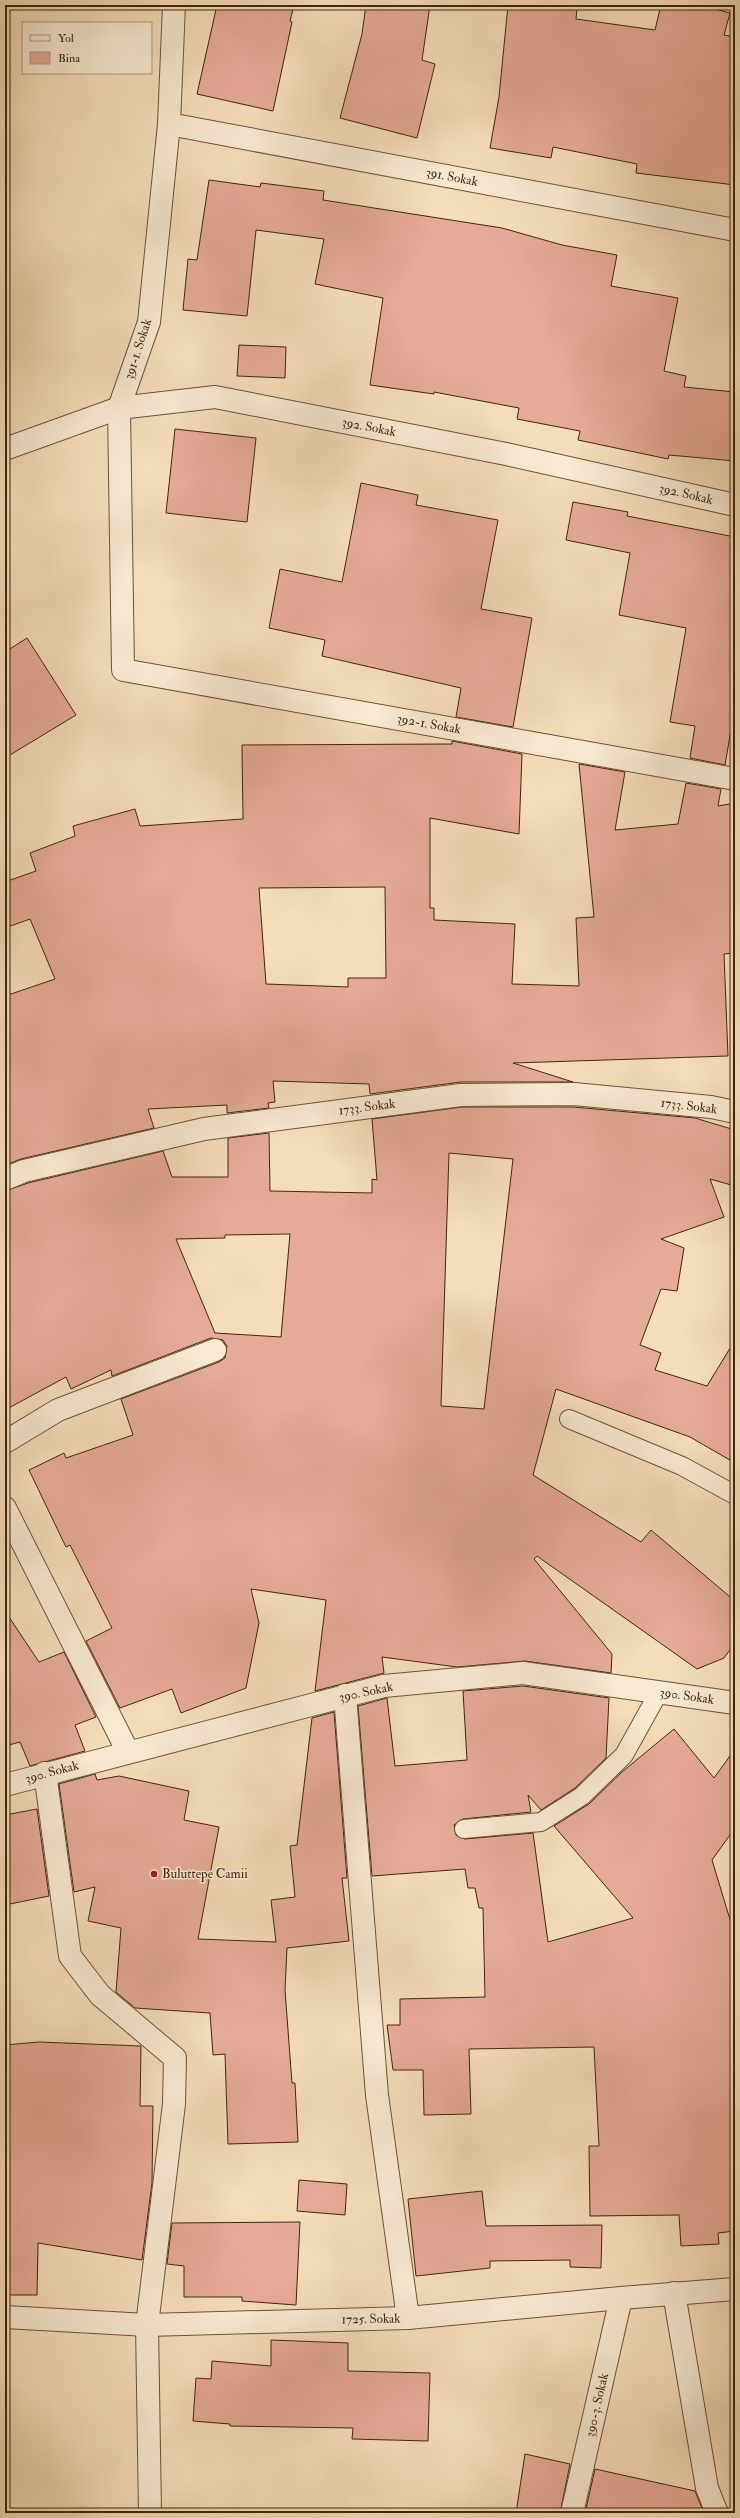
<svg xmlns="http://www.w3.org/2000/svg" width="740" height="2518" viewBox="0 0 740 2518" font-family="'IM FELL Double Pica',serif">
  <rect width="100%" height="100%" fill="#f5ddba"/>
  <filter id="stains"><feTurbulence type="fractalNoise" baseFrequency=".005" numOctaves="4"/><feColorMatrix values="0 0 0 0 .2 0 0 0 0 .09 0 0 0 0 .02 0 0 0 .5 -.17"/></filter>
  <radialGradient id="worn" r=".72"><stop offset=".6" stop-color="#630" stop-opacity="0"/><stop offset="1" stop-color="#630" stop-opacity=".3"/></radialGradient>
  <g fill="#e6aa98" stroke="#41260c" fill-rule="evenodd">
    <polygon points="217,5 294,5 290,21 292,22 273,111 197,94"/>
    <polygon points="366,5 430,5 422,60 435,64 417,138 340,118 362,34"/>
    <polygon points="508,5 549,5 577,8 576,19 655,30 661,5 699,5 730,13 724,35 735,37 735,185 636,173 637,164 553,147 551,158 490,148 499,97"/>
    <polygon points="209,180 260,187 261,183 324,191 323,200 502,228 562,245 617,255 611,286 678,298 664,371 686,376 684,387 735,392 735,461 669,455 668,459 578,440 580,431 517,419 519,408 434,392 434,394 370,385 383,298 315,284 324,239 256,230 247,316 183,310 188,259 197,260"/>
    <polygon points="239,345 286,347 285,378 237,376"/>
    <polygon points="175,429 256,438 247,522 166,513"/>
    <polygon points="361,483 418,495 416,505 498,520 481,609 532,618 513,727 456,717 461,688 322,656 325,640 269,628 280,569 342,582"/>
    <polygon points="573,502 628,512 627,516 735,537 735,706 725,765 690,758 695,726 670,722 686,628 619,615 630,553 566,540"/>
    <polygon points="27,638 76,715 5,758 5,652"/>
    <path d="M 452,741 L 522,754 L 519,834 L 430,818 L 430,908 L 434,908 L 434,920 L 515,924 L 512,984 L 579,986 L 576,918 L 594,917 L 579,764 L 625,772 L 615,830 L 678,824 L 686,783 L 721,789 L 718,806 L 735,803 L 735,953 L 724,954 L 728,1056 L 513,1063 L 573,1082 L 461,1082 L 370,1094 L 369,1084 L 273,1081 L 275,1102 L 268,1103 L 269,1108 L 227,1113 L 227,1105 L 148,1109 L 154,1128 L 21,1159 L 5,1165 L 5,996 L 55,979 L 30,919 L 5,928 L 5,882 L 36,871 L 30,853 L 75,836 L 73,826 L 135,809 L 140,826 L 243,819 L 242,745 L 452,744 ZM 385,887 L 386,978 L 348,978 L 348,987 L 266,984 L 259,888 Z"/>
    <path d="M 462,1107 L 573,1107 L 695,1118 L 735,1130 L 735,1186 L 710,1179 L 724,1217 L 661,1239 L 684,1248 L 677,1291 L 661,1289 L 640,1345 L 661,1353 L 655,1370 L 707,1386 L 735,1340 L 735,1463 L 690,1437 L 556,1389 L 533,1475 L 641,1542 L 651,1530 L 735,1601 L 735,1643 L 724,1658 L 697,1669 L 537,1556 L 534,1559 L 612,1654 L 611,1673 L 525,1661 L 457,1667 L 382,1657 L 384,1673 L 315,1691 L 326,1600 L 251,1589 L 259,1623 L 246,1688 L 181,1713 L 172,1689 L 120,1708 L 86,1641 L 112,1628 L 70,1545 L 66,1547 L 29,1470 L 64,1453 L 66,1458 L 133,1435 L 121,1399 L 219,1362 L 225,1358 L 227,1346 L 223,1340 L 211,1338 L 112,1376 L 111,1370 L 71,1389 L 66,1377 L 5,1410 L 5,1191 L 28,1183 L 163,1151 L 172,1177 L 228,1177 L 228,1138 L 269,1133 L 270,1191 L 372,1193 L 372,1179 L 377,1180 L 372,1119 ZM 449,1153 L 513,1159 L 484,1409 L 441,1406 ZM 290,1234 L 281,1337 L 215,1333 L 176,1239 L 225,1238 L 225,1235 Z"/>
    <polygon points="5,1611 39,1662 64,1652 96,1717 75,1725 85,1751 30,1766 20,1742 5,1746"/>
    <polygon points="523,1686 609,1698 606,1758 575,1788 541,1810 528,1795 531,1812 463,1819 454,1825 456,1835 465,1839 533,1833 548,1942 633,1918 554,1826 589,1804 622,1772 674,1729 714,1778 735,1749 735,1828 712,1860 735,1936 735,2231 718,2233 719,2244 681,2246 679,2215 590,2216 589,2146 599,2146 594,2047 469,2049 471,2114 424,2115 423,2070 393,2070 387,2025 400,2025 400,1999 485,1997 483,1908 479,1908 475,1888 468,1888 465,1869 372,1876 358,1706 387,1698 395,1766 467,1760 463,1691"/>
    <polygon points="334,1712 347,1878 342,1878 349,1941 287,1948 285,1990 292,2083 295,2083 298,2142 228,2144 225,2054 213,2055 210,2013 135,2008 116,1992 121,1928 88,1921 95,1887 74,1892 59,1784 95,1774 97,1780 119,1776 189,1791 184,1820 219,1827 198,1939 276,1942 271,1900 295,1897 290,1846 297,1845 312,1718"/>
    <polygon points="37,1809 49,1896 5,1905 5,1815"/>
    <polygon points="39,2042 141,2046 140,2106 153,2106 152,2183 142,2260 38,2243 37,2295 5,2295 5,2045"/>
    <polygon points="299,2180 347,2184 345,2215 297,2211"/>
    <polygon points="482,2191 486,2226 602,2225 601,2268 570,2267 570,2260 490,2261 490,2268 416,2276 408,2199"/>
    <polygon points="300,2222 296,2305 242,2301 242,2297 184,2297 184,2266 167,2264 172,2223"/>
    <polygon points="271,2340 348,2343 348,2371 430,2373 428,2441 352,2439 353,2428 230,2426 230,2424 193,2421 196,2378 211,2379 212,2361 271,2366"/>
    <polygon points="525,2454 570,2464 560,2513 516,2513"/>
    <polygon points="595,2469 695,2491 704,2513 585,2513"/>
  </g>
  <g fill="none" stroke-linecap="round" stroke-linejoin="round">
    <g stroke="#6e5438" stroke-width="20">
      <g id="lane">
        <polyline points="569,1419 682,1466 735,1495"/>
        <polyline points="464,1829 541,1822 582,1796 624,1755 659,1692"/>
      </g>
    </g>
    <g stroke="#6e5438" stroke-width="24">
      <g id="street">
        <polyline points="174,5 169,124 149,322 119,408 123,670 735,779"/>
        <polyline points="169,124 735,230"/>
        <polyline points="5,449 119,408 215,397 506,454 735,505"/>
        <polyline points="5,1179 24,1171 204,1129 461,1095 574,1094 711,1107 735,1112"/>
        <polyline points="5,1442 58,1410 215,1350"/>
        <polyline points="5,1508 128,1752"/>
        <polyline points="345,1695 377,2095 408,2318"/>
        <polyline points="45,1773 70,1956 100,1995 175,2058 174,2104 147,2325 150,2513"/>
        <polyline points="5,1785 384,1686 523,1673 735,1703"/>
        <polyline points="674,2293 707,2488 717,2513"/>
        <polyline points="5,2317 147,2325 408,2318 621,2298 735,2289"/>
        <polyline points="572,2513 621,2298"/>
      </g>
    </g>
    <use href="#lane" stroke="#f8e9d2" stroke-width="18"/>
    <use href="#street" stroke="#f8e9d2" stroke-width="22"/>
  </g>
  <circle fill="#8f2418" stroke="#f8e9d2" stroke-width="1.5" cx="154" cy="1874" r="4"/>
  <g text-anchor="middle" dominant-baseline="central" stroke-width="3" stroke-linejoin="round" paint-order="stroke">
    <g font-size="13" fill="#41260c" stroke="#f8e9d2">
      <text transform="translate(452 177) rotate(11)">391. Sokak</text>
      <text transform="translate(138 349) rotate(-72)">391-1. Sokak</text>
      <text transform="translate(369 427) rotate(11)">392. Sokak</text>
      <text transform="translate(686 494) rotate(13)">392. Sokak</text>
      <text transform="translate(429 724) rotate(10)">392-1. Sokak</text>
      <text transform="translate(689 1106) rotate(7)">1733. Sokak</text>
      <text transform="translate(367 1107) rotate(-7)">1733. Sokak</text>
      <text transform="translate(366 1692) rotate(-12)">390. Sokak</text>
      <text transform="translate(687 1696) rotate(8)">390. Sokak</text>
      <text transform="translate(52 1772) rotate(-15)">390. Sokak</text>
      <text transform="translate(371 2319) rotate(-1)">1725. Sokak</text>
      <text transform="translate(597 2405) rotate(-77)">390-3. Sokak</text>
    </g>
    <g font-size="13" fill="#41260c" stroke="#f8e9d2" text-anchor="start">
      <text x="162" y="1874">Buluttepe Camii</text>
    </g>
  </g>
  <rect width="740" height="2518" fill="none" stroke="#f5ddba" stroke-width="20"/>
  <rect x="6" y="6" width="728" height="2506" fill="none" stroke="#41260c" stroke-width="2"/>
  <rect x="10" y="10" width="720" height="2498" fill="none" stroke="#41260c"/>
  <rect x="22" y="22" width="130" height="52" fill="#f8e9d2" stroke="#af9b83"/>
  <rect x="30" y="35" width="20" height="6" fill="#f8e9d2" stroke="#af9b83"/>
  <text x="58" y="42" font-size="12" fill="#41260c">Yol</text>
  <rect x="30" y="52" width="20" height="12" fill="#e6aa98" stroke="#af9b83"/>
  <text x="58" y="62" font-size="12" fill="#41260c">Bina</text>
  <rect width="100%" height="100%" filter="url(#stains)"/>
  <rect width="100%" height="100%" fill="url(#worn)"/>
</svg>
